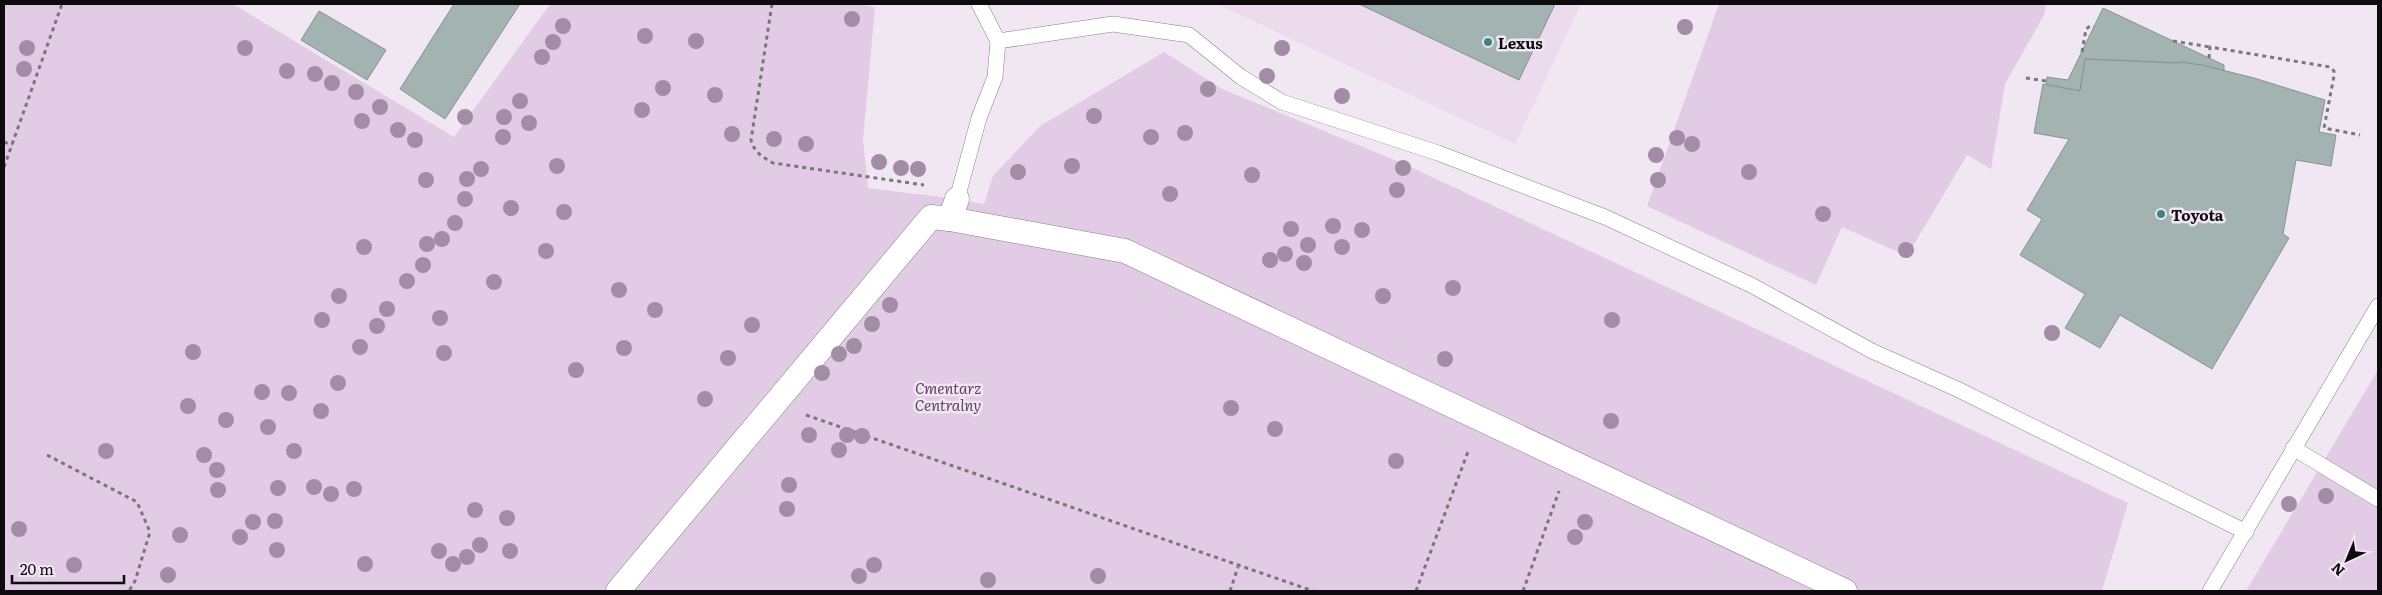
<svg xmlns="http://www.w3.org/2000/svg" width="2382" height="595" viewBox="0 0 2382 595" font-family="Literata,serif">
  <rect width="100%" height="100%" fill="#f1e7f2"/>
  <polygon fill="#ebdbec" points="1217,4 1581,4 1515,144"/>
  <g fill="#e2cbe4">
    <polygon points="4,4 233,4 454,137 550,4 858,4 875,7 863,140 868,188 957,199 984,204 993,176 1040,126 1164,52 1222,89 1402,163 2128,503 2102,591 4,591"/>
    <polygon points="1719,4 2046,4 2044,15 2005,84 1991,169 1967,155 1907,256 1842,227 1816,285 1647,206"/>
    <polygon points="2378,370 2378,591 2246,591"/>
  </g>
  <g fill="#a3b3b2" stroke="#859494">
    <polygon points="454,4 520,4 445,119 400,89"/>
    <polygon points="1359,4 1555,4 1519,80"/>
    <polygon points="2103,8 2224,65 2224,70 2179,62 2178,63 2085,59 2080,91 2046,85 2047,77 2068,80"/>
    <polygon points="319,11 386,50 367,80 301,40"/>
    <polygon points="2085,59 2178,63 2179,62 2202,65 2254,78 2325,100 2319,132 2336,135 2331,166 2296,160 2283,234 2289,238 2212,369 2120,315 2100,348 2065,328 2085,294 2020,255 2042,219 2027,210 2069,139 2034,133 2043,84 2080,91"/>
  </g>
  <g fill="none" stroke-linecap="round" stroke-linejoin="round">
    <g stroke="#89808a" stroke-width="16">
      <g id="service">
        <polyline points="998,41 1113,24 1189,35 1241,77 1282,102 1438,153 1605,217 1751,285 1872,351 1957,389 2246,532"/>
        <polyline points="957,199 979,118 995,77 998,41 979,4"/>
        <polyline points="2293,448 2378,499"/>
        <polyline points="2210,591 2378,306"/>
      </g>
    </g>
    <g stroke="#89808a" stroke-width="25">
      <g id="pedestrian">
        <polyline points="950,219 1125,251 1845,591"/>
        <polyline points="618,591 931,217 950,219 957,199"/>
      </g>
    </g>
    <g stroke="#7b757c" stroke-width="3" stroke-dasharray="4 4" stroke-linecap="butt">
      <path d="M 772,4 L 751,140 C 754,152 762,157 773,163 L 924,185"/>
      <polyline points="2173,41 2210,47"/>
      <polyline points="2082,52 2086,29 2090,26 2094,27"/>
      <polyline points="2209,58 2210,47 2330,67 2334,71 2334,76 2324,128 2360,135"/>
      <polyline points="2026,78 2046,81"/>
      <polyline points="4,142 12,145"/>
      <polyline points="4,167 62,4"/>
      <polyline points="806,415 1313,591"/>
      <polyline points="47,455 137,502 150,532 135,581 129,591"/>
      <polyline points="1230,591 1238,567"/>
      <polyline points="1416,591 1469,449"/>
      <polyline points="1523,591 1559,491"/>
    </g>
    <use href="#service" stroke="#fff" stroke-width="15"/>
    <use href="#pedestrian" stroke="#fff" stroke-width="24"/>
  </g>
  <g fill="#a38ca6">
    <circle cx="852" cy="19" r="8"/>
    <circle cx="563" cy="26" r="8"/>
    <circle cx="1685" cy="27" r="8"/>
    <circle cx="645" cy="36" r="8"/>
    <circle cx="696" cy="41" r="8"/>
    <circle cx="553" cy="42" r="8"/>
    <circle cx="27" cy="48" r="8"/>
    <circle cx="245" cy="48" r="8"/>
    <circle cx="1282" cy="48" r="8"/>
    <circle cx="542" cy="57" r="8"/>
    <circle cx="24" cy="69" r="8"/>
    <circle cx="287" cy="71" r="8"/>
    <circle cx="315" cy="74" r="8"/>
    <circle cx="1267" cy="76" r="8"/>
    <circle cx="332" cy="83" r="8"/>
    <circle cx="663" cy="88" r="8"/>
    <circle cx="1208" cy="89" r="8"/>
    <circle cx="356" cy="92" r="8"/>
    <circle cx="715" cy="95" r="8"/>
    <circle cx="1342" cy="96" r="8"/>
    <circle cx="520" cy="101" r="8"/>
    <circle cx="380" cy="107" r="8"/>
    <circle cx="642" cy="110" r="8"/>
    <circle cx="1094" cy="116" r="8"/>
    <circle cx="465" cy="117" r="8"/>
    <circle cx="504" cy="117" r="8"/>
    <circle cx="362" cy="121" r="8"/>
    <circle cx="529" cy="123" r="8"/>
    <circle cx="398" cy="130" r="8"/>
    <circle cx="1185" cy="133" r="8"/>
    <circle cx="732" cy="134" r="8"/>
    <circle cx="503" cy="137" r="8"/>
    <circle cx="1151" cy="137" r="8"/>
    <circle cx="1677" cy="138" r="8"/>
    <circle cx="774" cy="139" r="8"/>
    <circle cx="415" cy="140" r="8"/>
    <circle cx="806" cy="144" r="8"/>
    <circle cx="1692" cy="144" r="8"/>
    <circle cx="1656" cy="155" r="8"/>
    <circle cx="879" cy="162" r="8"/>
    <circle cx="557" cy="166" r="8"/>
    <circle cx="1072" cy="166" r="8"/>
    <circle cx="901" cy="168" r="8"/>
    <circle cx="1403" cy="168" r="8"/>
    <circle cx="481" cy="169" r="8"/>
    <circle cx="918" cy="169" r="8"/>
    <circle cx="1018" cy="172" r="8"/>
    <circle cx="1749" cy="172" r="8"/>
    <circle cx="1252" cy="175" r="8"/>
    <circle cx="467" cy="179" r="8"/>
    <circle cx="426" cy="180" r="8"/>
    <circle cx="1658" cy="180" r="8"/>
    <circle cx="1397" cy="190" r="8"/>
    <circle cx="1170" cy="194" r="8"/>
    <circle cx="465" cy="199" r="8"/>
    <circle cx="511" cy="208" r="8"/>
    <circle cx="564" cy="212" r="8"/>
    <circle cx="1823" cy="214" r="8"/>
    <circle cx="455" cy="223" r="8"/>
    <circle cx="1333" cy="226" r="8"/>
    <circle cx="1291" cy="229" r="8"/>
    <circle cx="1362" cy="230" r="8"/>
    <circle cx="442" cy="239" r="8"/>
    <circle cx="427" cy="244" r="8"/>
    <circle cx="1308" cy="245" r="8"/>
    <circle cx="364" cy="247" r="8"/>
    <circle cx="1342" cy="247" r="8"/>
    <circle cx="1906" cy="250" r="8"/>
    <circle cx="546" cy="251" r="8"/>
    <circle cx="1285" cy="254" r="8"/>
    <circle cx="1270" cy="260" r="8"/>
    <circle cx="1304" cy="263" r="8"/>
    <circle cx="423" cy="265" r="8"/>
    <circle cx="407" cy="281" r="8"/>
    <circle cx="494" cy="282" r="8"/>
    <circle cx="1453" cy="288" r="8"/>
    <circle cx="619" cy="290" r="8"/>
    <circle cx="339" cy="296" r="8"/>
    <circle cx="1383" cy="296" r="8"/>
    <circle cx="890" cy="305" r="8"/>
    <circle cx="387" cy="309" r="8"/>
    <circle cx="655" cy="310" r="8"/>
    <circle cx="440" cy="318" r="8"/>
    <circle cx="322" cy="320" r="8"/>
    <circle cx="1612" cy="320" r="8"/>
    <circle cx="872" cy="324" r="8"/>
    <circle cx="752" cy="325" r="8"/>
    <circle cx="377" cy="326" r="8"/>
    <circle cx="2052" cy="333" r="8"/>
    <circle cx="854" cy="346" r="8"/>
    <circle cx="360" cy="347" r="8"/>
    <circle cx="624" cy="348" r="8"/>
    <circle cx="193" cy="352" r="8"/>
    <circle cx="444" cy="353" r="8"/>
    <circle cx="839" cy="354" r="8"/>
    <circle cx="728" cy="358" r="8"/>
    <circle cx="1445" cy="359" r="8"/>
    <circle cx="576" cy="370" r="8"/>
    <circle cx="822" cy="373" r="8"/>
    <circle cx="338" cy="383" r="8"/>
    <circle cx="262" cy="392" r="8"/>
    <circle cx="289" cy="393" r="8"/>
    <circle cx="705" cy="399" r="8"/>
    <circle cx="188" cy="406" r="8"/>
    <circle cx="1231" cy="408" r="8"/>
    <circle cx="321" cy="411" r="8"/>
    <circle cx="226" cy="420" r="8"/>
    <circle cx="1611" cy="421" r="8"/>
    <circle cx="268" cy="427" r="8"/>
    <circle cx="1275" cy="429" r="8"/>
    <circle cx="809" cy="435" r="8"/>
    <circle cx="847" cy="435" r="8"/>
    <circle cx="862" cy="436" r="8"/>
    <circle cx="839" cy="450" r="8"/>
    <circle cx="106" cy="451" r="8"/>
    <circle cx="294" cy="451" r="8"/>
    <circle cx="204" cy="455" r="8"/>
    <circle cx="1396" cy="461" r="8"/>
    <circle cx="217" cy="470" r="8"/>
    <circle cx="789" cy="485" r="8"/>
    <circle cx="314" cy="487" r="8"/>
    <circle cx="278" cy="488" r="8"/>
    <circle cx="354" cy="489" r="8"/>
    <circle cx="218" cy="490" r="8"/>
    <circle cx="331" cy="494" r="8"/>
    <circle cx="2326" cy="496" r="8"/>
    <circle cx="2289" cy="504" r="8"/>
    <circle cx="787" cy="509" r="8"/>
    <circle cx="475" cy="510" r="8"/>
    <circle cx="507" cy="518" r="8"/>
    <circle cx="275" cy="521" r="8"/>
    <circle cx="253" cy="522" r="8"/>
    <circle cx="1585" cy="522" r="8"/>
    <circle cx="19" cy="529" r="8"/>
    <circle cx="180" cy="535" r="8"/>
    <circle cx="240" cy="537" r="8"/>
    <circle cx="1575" cy="537" r="8"/>
    <circle cx="480" cy="545" r="8"/>
    <circle cx="277" cy="550" r="8"/>
    <circle cx="439" cy="551" r="8"/>
    <circle cx="510" cy="551" r="8"/>
    <circle cx="467" cy="557" r="8"/>
    <circle cx="365" cy="564" r="8"/>
    <circle cx="453" cy="564" r="8"/>
    <circle cx="74" cy="565" r="8"/>
    <circle cx="874" cy="565" r="8"/>
    <circle cx="168" cy="575" r="8"/>
    <circle cx="859" cy="576" r="8"/>
    <circle cx="1098" cy="576" r="8"/>
    <circle cx="988" cy="580" r="8"/>
  </g>
  <g fill="#3e8684" stroke="#f1e7f2" stroke-width="2">
    <circle cx="1488" cy="42" r="5"/>
    <circle cx="2161" cy="214" r="5"/>
  </g>
  <g text-anchor="middle" dominant-baseline="central" stroke-width="5" stroke-linejoin="round" paint-order="stroke">
    <g font-size="15" font-weight="bold" fill="#0e0b0e" stroke="#f1e7f2" text-anchor="start">
      <text x="1498" y="42">Lexus</text>
      <text x="2171" y="214">Toyota</text>
    </g>
    <g font-size="15" font-style="italic" fill="#644268" stroke="#f1e7f2">
      <text x="948" y="387">Cmentarz<tspan x="948" dy="17">Centralny</tspan></text>
    </g>
  </g>
  <rect width="2382" height="595" fill="none" stroke="#0e0b0e" stroke-width="10"/>
  <g transform="translate(2347 560) rotate(224)" stroke="#f1e7f2" stroke-width="4" paint-order="stroke">
  <path d="M0-4L9 19L0 12L-9 19Z" fill="#0e0b0e"/>
  <text y="-8" font-size="14" font-weight="bold" text-anchor="middle" fill="#0e0b0e">N</text>
  </g>
  <path d="M12 575v8h112v-8" fill="none" stroke="#0e0b0e" stroke-width="2.5"/>
  <text x="20" y="575" font-size="15" fill="#0e0b0e" stroke="#f1e7f2" stroke-width="4" paint-order="stroke">20 m</text>
</svg>
